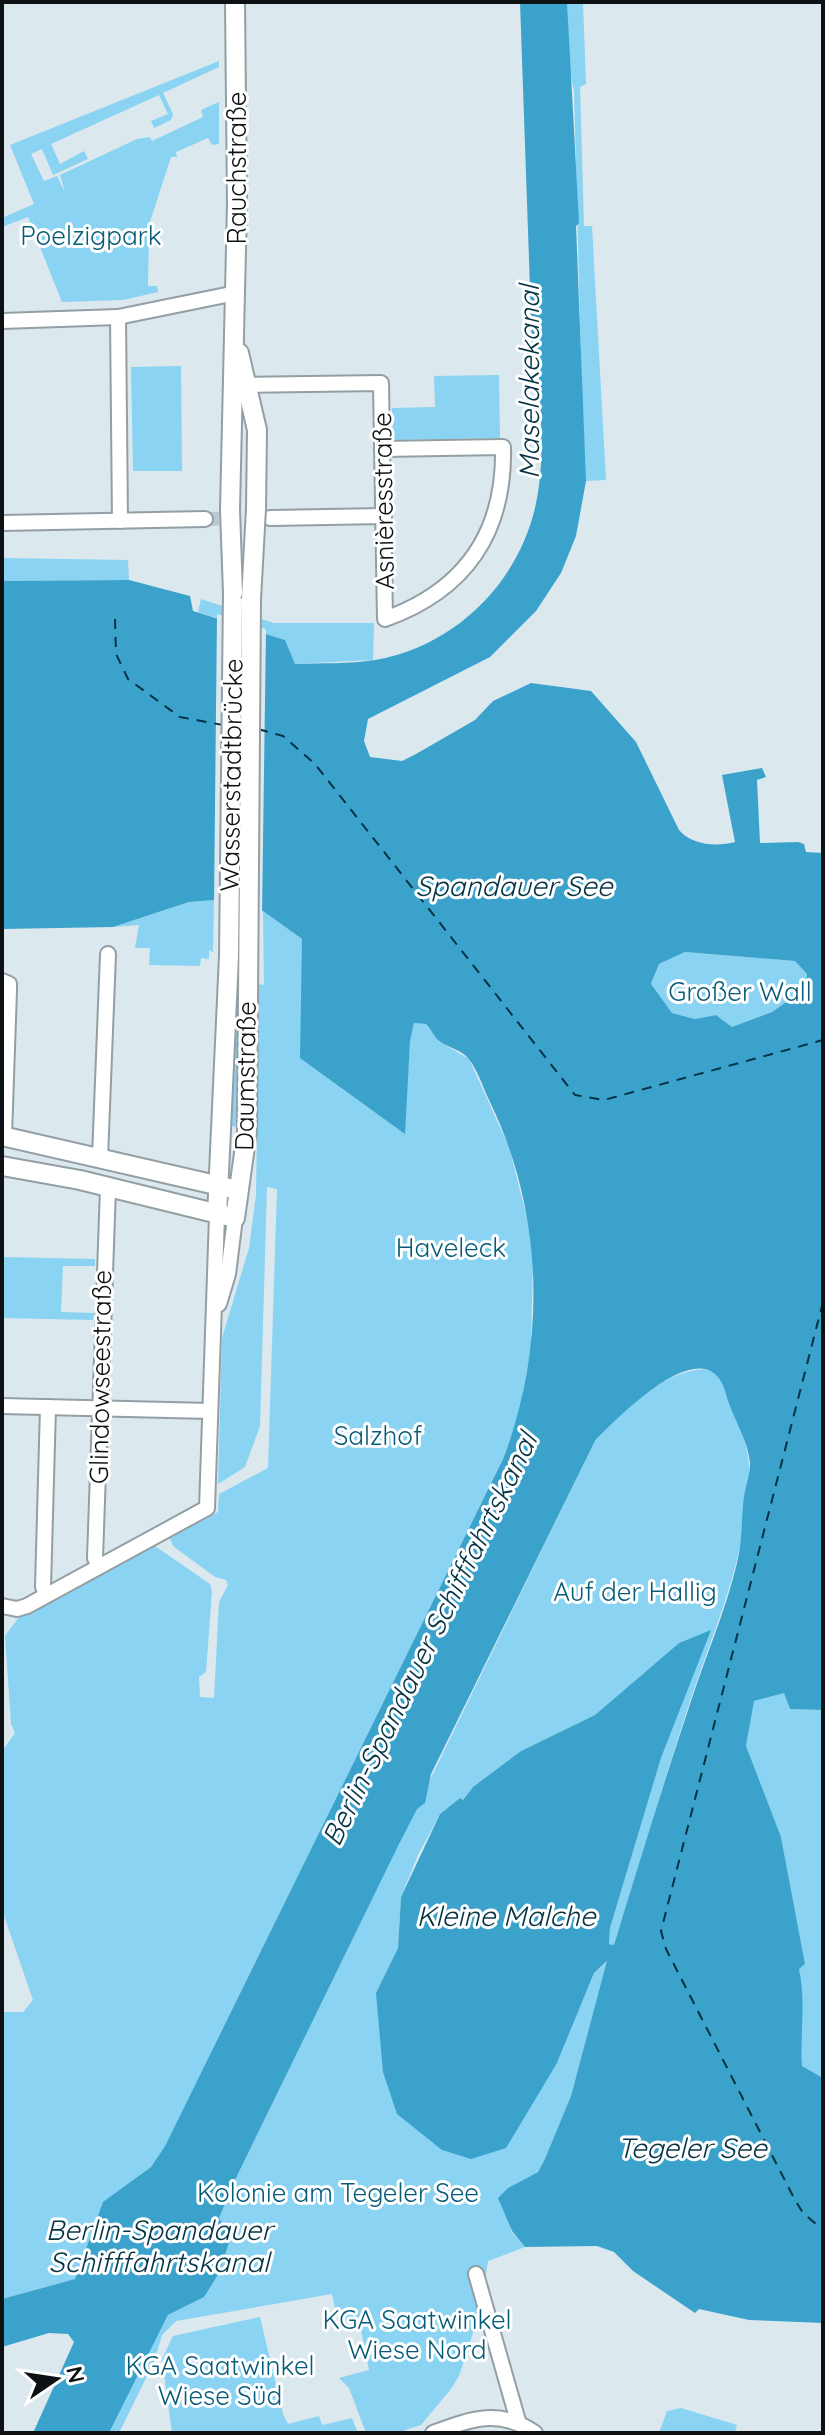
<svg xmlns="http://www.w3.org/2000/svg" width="825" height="2435" viewBox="0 0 825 2435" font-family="Quicksand,sans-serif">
  <rect width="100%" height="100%" fill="#dbe8ee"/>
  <g fill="#8ad3f3">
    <polygon points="567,2 583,2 586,84 580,87 584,226 592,226 606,480 586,481 584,477 574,90 570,73"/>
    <polygon points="219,61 219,67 163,93 173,114 171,120 154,128 151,121 168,114 159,95 51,144 60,164 84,151 88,159 53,175 42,149 31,154 44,181 57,176 65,192 60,175 137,139 150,137 152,141 203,117 201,110 219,102 219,144 212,145 208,138 176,152 177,157 171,157 149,225 148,286 157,286 158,292 123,300 62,302 28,217 2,227 2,218 34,204 10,145"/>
    <polygon points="181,366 182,471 133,471 131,367"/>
    <polygon points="499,375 500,438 393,440 392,408 435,407 434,376"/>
    <polygon points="2,558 128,560 129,580 2,581"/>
    <polygon points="201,599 274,623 374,623 373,660 295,664 285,640 198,612"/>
    <polygon points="214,900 213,952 209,950 209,959 201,958 200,966 149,965 150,948 135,948 139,925 113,927 189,902"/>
    <polygon points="263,911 302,939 304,960 404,1134 410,1041 414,1023 426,1024 440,1042 469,1059 509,1147 529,1226 533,1261 531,1347 520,1410 503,1459 165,2146 151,2167 103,2203 75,2279 2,2299 2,2012 23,2012 33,2000 2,1910 2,1751 15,1733 11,1724 5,1636 19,1617 155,1546 210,1584 212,1591 206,1672 199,1677 200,1697 214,1698 219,1602 228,1585 226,1580 215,1577 173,1546 170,1538 218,1512 219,1494 268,1468 277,1189 267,1187 260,1426 245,1467 218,1484 222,1338 249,1248 256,1195 259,984 264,985"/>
    <polygon points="685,952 795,961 807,974 805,990 772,1012 732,1027 716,1015 695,1019 672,1013 651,985 659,964"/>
    <polygon points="233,966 244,969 238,1127 230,1126"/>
    <polygon points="2,1257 95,1259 95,1266 63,1266 61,1312 94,1313 93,1320 2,1318"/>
    <path d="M 703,1369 L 721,1374 C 729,1400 749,1441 749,1467 C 750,1550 716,1624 690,1701 C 664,1782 639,1864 614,1945 L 609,1944 L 610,1928 L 661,1758 L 710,1631 L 679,1643 L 595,1715 L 521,1751 L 473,1787 L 463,1800 L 460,1798 L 440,1814 L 418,1855 L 401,1897 L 398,1948 L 376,1993 L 557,2063 L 594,1973 L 608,1961 L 571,2096 L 544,2161 L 538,2172 L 508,2188 L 511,2231 L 525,2247 L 488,2261 L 480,2312 L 459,2376 L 451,2389 L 421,2425 L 397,2433 L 366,2433 L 349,2388 L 339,2378 L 369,2370 L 360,2325 L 339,2328 L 332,2294 L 176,2321 L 162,2335 L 154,2362 L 119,2433 L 109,2433 L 168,2315 L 194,2302 L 230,2240 L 219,2218 L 236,2178 L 595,1441 C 625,1410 657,1374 703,1369 Z"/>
    <path d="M 784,1692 L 790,1709 L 823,1710 L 823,2078 L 802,2066 C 800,2033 804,2000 799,1968 L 805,1964 L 781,1837 L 746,1747 L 753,1701 Z"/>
    <polygon points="260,2317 283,2414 288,2424 319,2416 322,2425 352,2418 358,2433 172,2433 162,2359 173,2336"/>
    <polygon points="681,2408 737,2425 735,2433 659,2433 667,2411"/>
  </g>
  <path fill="#3aa2cb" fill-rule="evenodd" d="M 520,2 L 567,2 L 579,223 L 576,226 L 586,481 L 576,536 L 561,573 L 536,611 L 490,657 L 368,719 L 364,741 L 370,757 L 402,761 L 416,754 L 475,720 L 493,701 L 531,683 L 591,691 L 636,742 L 679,830 C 691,845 717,847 735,842 L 722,775 L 762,768 L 766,777 L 757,780 L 760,843 L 798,842 L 804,844 L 806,852 L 823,853 L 823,1710 L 790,1709 L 784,1693 L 754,1701 L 746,1746 L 781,1837 L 805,1964 L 799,1969 C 806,2000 800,2034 802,2066 L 823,2078 L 823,2323 L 749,2320 L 699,2309 L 695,2313 L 633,2271 L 614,2252 L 597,2246 L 525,2247 L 512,2231 L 498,2198 L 508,2188 L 538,2172 L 544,2161 L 571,2096 L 607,1961 L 594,1973 L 557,2063 L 506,2148 L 471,2159 L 442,2150 L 397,2114 L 383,2072 L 376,1993 L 398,1948 L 401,1897 L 440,1814 L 460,1798 L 463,1800 L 473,1787 L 521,1751 L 595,1715 L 679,1643 L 711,1630 L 661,1758 L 610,1928 L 609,1944 L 614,1945 C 639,1863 664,1782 691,1701 C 706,1655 726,1610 737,1563 C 743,1539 741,1517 744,1497 C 745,1488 750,1476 750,1463 C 748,1439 732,1417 726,1394 C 708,1324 617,1418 595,1441 L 431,1774 L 425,1803 L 417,1809 L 399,1844 L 236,2178 L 219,2218 L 230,2239 L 219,2273 L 204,2297 L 168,2315 L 109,2433 L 33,2433 L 74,2342 L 68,2334 L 49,2333 L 2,2347 L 2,2299 L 75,2279 L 103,2202 L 151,2167 L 165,2146 L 503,1459 C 547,1345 544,1213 490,1102 C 483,1088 478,1070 468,1058 C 461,1050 450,1048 442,1043 C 434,1038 432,1030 426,1024 L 414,1023 L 410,1041 L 405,1134 L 300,1058 L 302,939 L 263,911 L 214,900 L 189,902 L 113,927 L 2,929 L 2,581 L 129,580 L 190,596 L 193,611 L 285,640 L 295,664 C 321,663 349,664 375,660 C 462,645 529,572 539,485 C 544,449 540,411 539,375 L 533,374 ZM 685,952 L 795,961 L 807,974 L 805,989 L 772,1012 L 732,1027 L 716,1015 L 695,1019 L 672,1013 L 651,984 L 659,964 Z"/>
  <polygon fill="#dbe8ee" points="217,614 266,629 262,915 214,904"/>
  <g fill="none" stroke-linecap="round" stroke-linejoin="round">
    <g stroke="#033344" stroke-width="2" stroke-dasharray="10 8" stroke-linecap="butt">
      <polyline points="115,619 116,654 128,679 180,717 223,725"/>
      <polyline points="258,729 283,736 315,764 575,1095 604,1100 823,1040"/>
      <polyline points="823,1302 661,1931 666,1949 795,2200 803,2213 823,2230"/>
    </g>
    <polyline stroke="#bcc8cd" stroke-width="14" stroke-dasharray="14 7" stroke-linecap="butt" points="205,519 265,518"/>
    <g stroke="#939fa4" stroke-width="18">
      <g id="minor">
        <polyline points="118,317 120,521"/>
        <polyline points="2,321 118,317 236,293"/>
        <path d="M 236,385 L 381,383 C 382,462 384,540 385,619 C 466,590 505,532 503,447 L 382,449"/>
        <polyline points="270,518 384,516"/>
        <polyline points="2,523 205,519"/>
        <polyline points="2,981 9,984 9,990 4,1136"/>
        <polyline points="100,1158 108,954"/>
        <polyline points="219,1304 228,1274 235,1218"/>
        <polyline points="2,1406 210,1411"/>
        <polyline points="99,1565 95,1558 108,1188"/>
        <polyline points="47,1594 43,1587 48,1407"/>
        <polyline points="2,1606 17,1609 27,1606 207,1508 217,1216"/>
        <polyline points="476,2274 518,2421"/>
        <path d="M 433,2433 C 471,2419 500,2408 535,2433"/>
      </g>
    </g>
    <g stroke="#939fa4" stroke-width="22">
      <g id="major">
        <polyline points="239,353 257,430 256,509"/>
        <polyline points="230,510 237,204 235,2"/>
        <polyline points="2,1136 229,1188"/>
        <polyline points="2,1166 80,1180 235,1218 247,1132 251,599"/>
        <polyline points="217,1216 229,956 233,593"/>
      </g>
    </g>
    <use href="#minor" stroke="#fff" stroke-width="14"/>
    <use href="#major" stroke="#fff" stroke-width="18"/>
    <g stroke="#939fa4" stroke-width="22" stroke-linecap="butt">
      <g id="major-bridge">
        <polyline points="230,510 233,593"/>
        <polyline points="251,599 256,509"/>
      </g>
    </g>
    <use href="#major-bridge" stroke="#fff" stroke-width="18"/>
  </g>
  <g text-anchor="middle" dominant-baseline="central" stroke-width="6" stroke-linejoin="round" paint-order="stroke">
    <g font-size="26" fill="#0d1113" stroke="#fff">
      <text transform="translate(236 168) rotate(-90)">Rauchstraße</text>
      <text transform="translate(383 501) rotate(-91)">Asnièresstraße</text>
      <text transform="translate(231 775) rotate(-89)">Wasserstadtbrücke</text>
      <text transform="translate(245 1076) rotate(-89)">Daumstraße</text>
      <text transform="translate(100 1377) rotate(-89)">Glindowseestraße</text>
    </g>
    <g font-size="26" fill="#065c78" stroke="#fff">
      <text x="91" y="235">Poelzigpark</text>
      <text x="740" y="991">Großer Wall</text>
      <text x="451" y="1247">Haveleck</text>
      <text x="378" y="1435">Salzhof</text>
      <text x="635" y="1591">Auf der Hallig</text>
      <text x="338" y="2192">Kolonie am Tegeler See</text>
      <text x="417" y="2319">KGA Saatwinkel<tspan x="417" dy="30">Wiese Nord</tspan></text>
      <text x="220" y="2365">KGA Saatwinkel<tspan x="220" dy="30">Wiese Süd</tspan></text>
    </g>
    <g font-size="28" font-style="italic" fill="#033344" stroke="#fff">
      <text transform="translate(528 382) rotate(-90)">Maselakekanal</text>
      <text x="514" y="885">Spandauer See</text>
      <text transform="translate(429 1639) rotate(-64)">Berlin-Spandauer Schifffahrtskanal</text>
      <text x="506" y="1915">Kleine Malche</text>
      <text x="692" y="2147">Tegeler See</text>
      <text x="159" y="2229">Berlin-Spandauer<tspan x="159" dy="32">Schifffahrtskanal</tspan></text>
    </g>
  </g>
  <rect width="825" height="2435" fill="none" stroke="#0d1113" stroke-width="8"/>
  <g transform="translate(56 2379) rotate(77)" stroke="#ffffff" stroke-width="6" paint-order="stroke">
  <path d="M0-6L14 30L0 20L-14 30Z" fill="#0d1113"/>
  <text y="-12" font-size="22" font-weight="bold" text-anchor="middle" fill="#0d1113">N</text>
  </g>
</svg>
